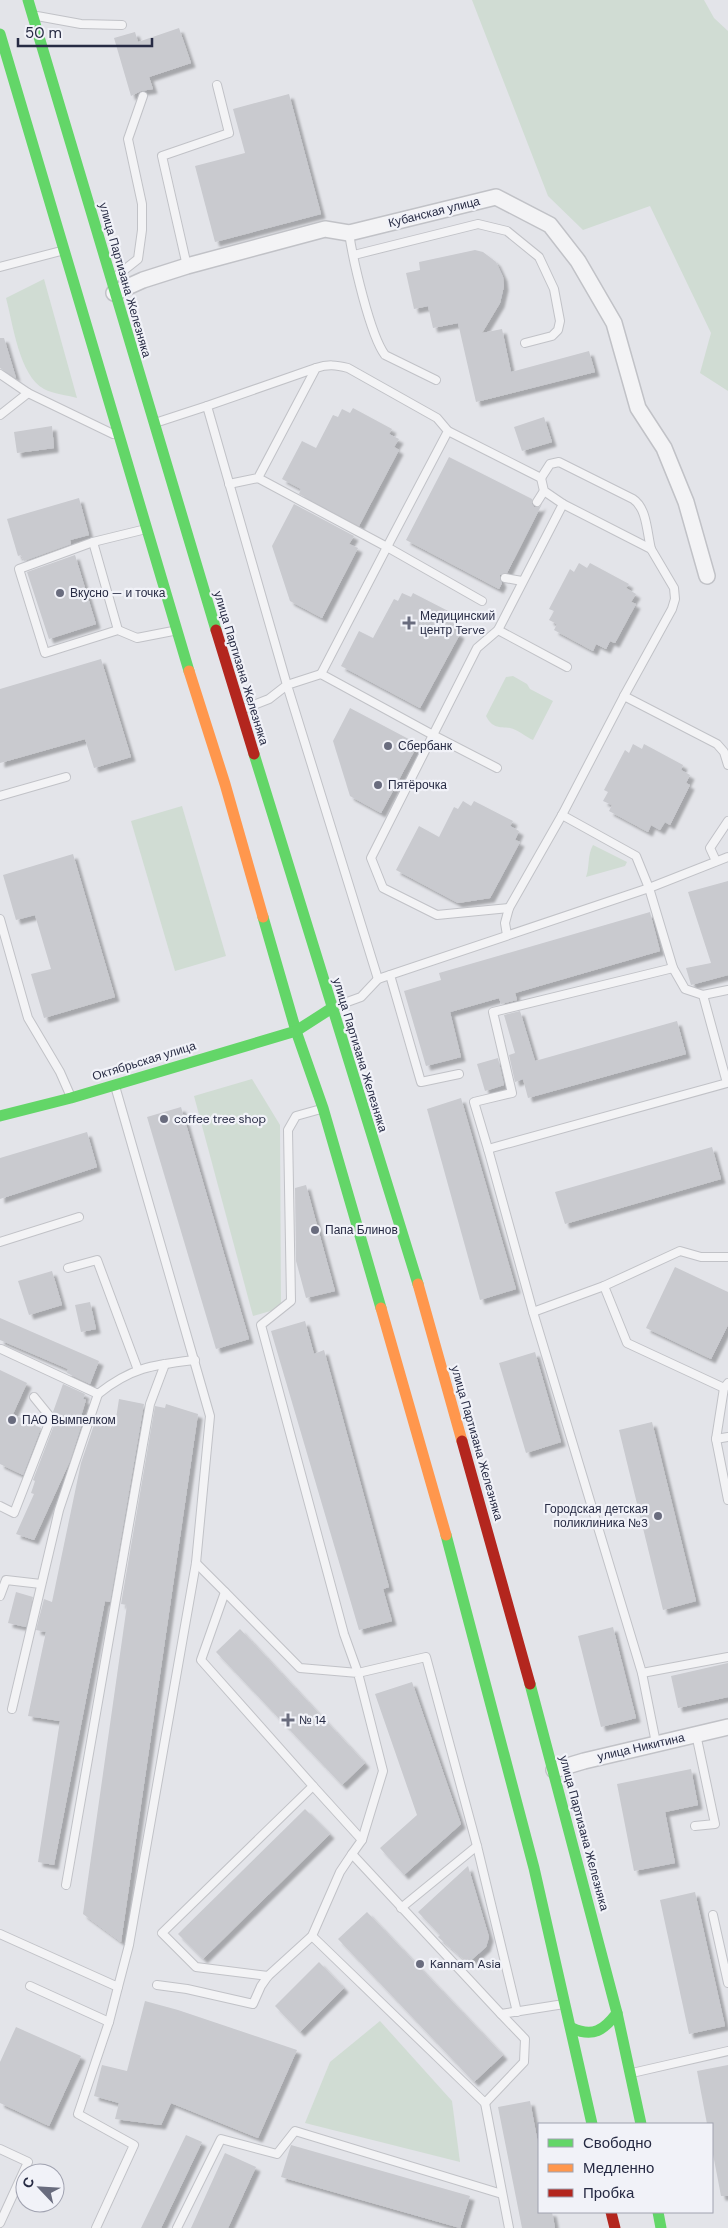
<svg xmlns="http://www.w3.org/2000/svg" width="728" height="2228" viewBox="0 0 728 2228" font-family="'DM Sans',sans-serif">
  <defs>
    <filter id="shadow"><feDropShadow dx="4.5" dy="4.5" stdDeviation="1" flood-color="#0004"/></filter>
  </defs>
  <rect width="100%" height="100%" fill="#e3e4e9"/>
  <g fill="#d0dcd3">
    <polygon points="472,0 704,0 714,18 728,31 728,391 700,373 711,333 650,206 583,230 548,196"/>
    <path d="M 44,279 L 77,398 C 67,395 53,394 44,389 C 19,375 13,324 6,298 Z"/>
    <path d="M 513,676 L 527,684 L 530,689 L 553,701 L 533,740 C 526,737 517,729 510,728 C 499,727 492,728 486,716 L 506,677 Z"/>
    <polygon points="182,806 226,956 175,971 131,821"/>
    <path d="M 593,845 L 627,862 L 625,866 L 586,877 C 590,865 587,856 593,845 Z"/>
    <polygon points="252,1079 280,1125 281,1308 253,1316 194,1096"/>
    <polygon points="380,2021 452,2101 460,2162 305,2123 330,2062"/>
  </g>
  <g fill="#c9cacf" filter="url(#shadow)">
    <polygon points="179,28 191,63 149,77 153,89 141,91 131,96 114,38 135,32 138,42"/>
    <polygon points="289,94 321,214 215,242 195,166 245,153 233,109"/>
    <polygon points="475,250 483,252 496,262 503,277 504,286 500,303 482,333 502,329 511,372 589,351 595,372 476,402 458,323 433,328 428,306 414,309 406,273 420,270 419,262"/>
    <polygon points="0,338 4,338 16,378 0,368"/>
    <polygon points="353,408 392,429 389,434 399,439 394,447 399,450 359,526 299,494 301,489 282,479 302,441 316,448 333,415 338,417 342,409 350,413"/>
    <polygon points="544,417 552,442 522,451 514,427"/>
    <polygon points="52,426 54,448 17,453 14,432"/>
    <polygon points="449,457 532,499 532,504 534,507 539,507 542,504 507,573 500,575 500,579 502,583 499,589 406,540"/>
    <polygon points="79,498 89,535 70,540 71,544 24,561 21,555 18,556 7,519"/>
    <polygon points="294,504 354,536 349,544 358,548 322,618 290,601 272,546"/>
    <polygon points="75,555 96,624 49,639 27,572"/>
    <polygon points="579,563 587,568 590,563 629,584 626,588 636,594 631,602 636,604 615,643 610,641 606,649 596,644 593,651 554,630 557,624 549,620 554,611 549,609 570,569 574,572"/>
    <polygon points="402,593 411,597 413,593 452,613 450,618 459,623 455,631 460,634 420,708 341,666 359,631 373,638 394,599 398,601"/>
    <polygon points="101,659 131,757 94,768 85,739 0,763 0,689"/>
    <polygon points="350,708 418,744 381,813 350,796 333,741"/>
    <polygon points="633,744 642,749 644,744 683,765 681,770 690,775 686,783 690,785 670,825 665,822 660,830 651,825 648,832 609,811 612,805 603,801 608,792 604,790 625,750 629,753"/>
    <polygon points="463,801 471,806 474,801 513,821 510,826 519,831 515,840 520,842 490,898 458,903 396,870 419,826 439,837 454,807 458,809"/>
    <polygon points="73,854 115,997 44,1018 31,974 51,969 35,915 16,920 3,875"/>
    <polygon points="728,881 728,975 691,985 686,968 711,963 688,892"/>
    <polygon points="650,912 660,951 515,993 517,1000 501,1004 499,998 450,1012 461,1057 426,1066 404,991 441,980 439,973"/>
    <polygon points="520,1011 535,1061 677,1021 686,1054 528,1098 523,1079 515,1082 509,1055 515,1053 504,1015"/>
    <polygon points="498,1058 504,1085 485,1091 477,1064"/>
    <polygon points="461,1098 516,1289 480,1300 427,1109"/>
    <polygon points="181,1107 249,1339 216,1349 147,1117"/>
    <polygon points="87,1132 97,1167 0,1199 0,1158"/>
    <polygon points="712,1147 721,1179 565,1224 555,1192"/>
    <polygon points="306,1185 335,1291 306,1298 296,1261 295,1188"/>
    <polygon points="675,1267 728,1292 728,1325 711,1359 646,1328"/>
    <polygon points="52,1271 62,1305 29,1315 18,1281"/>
    <polygon points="90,1302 96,1329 81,1332 75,1305"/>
    <polygon points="0,1318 99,1361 90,1384 67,1373 68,1369 0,1340"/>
    <polygon points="305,1321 314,1354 324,1350 389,1587 383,1589 392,1621 359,1630 271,1331"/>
    <polygon points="535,1352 561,1442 526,1453 499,1363"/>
    <polygon points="0,1370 27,1383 13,1414 41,1428 23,1475 0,1464"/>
    <polygon points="63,1384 85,1394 83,1399 86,1400 80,1419 83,1420 70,1461 34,1540 16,1534 34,1494 31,1493 35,1481 33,1480 56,1420 53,1412"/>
    <polygon points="119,1399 144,1404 110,1602 105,1601 54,1865 38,1862 60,1721 28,1716 46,1632 36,1630 44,1599 52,1602 81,1463 95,1422 115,1425"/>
    <polygon points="166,1404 198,1414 121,1942 83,1914 127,1605 121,1604 155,1406 165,1408"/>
    <polygon points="652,1422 696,1601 663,1610 619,1430"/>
    <polygon points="16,1592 33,1597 26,1627 8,1623"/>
    <polygon points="613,1627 636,1718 601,1727 578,1636"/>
    <polygon points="240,1629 365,1763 342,1785 216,1652"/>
    <polygon points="728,1663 728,1697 678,1708 671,1676"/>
    <polygon points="412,1682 461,1824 404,1875 380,1848 417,1815 375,1694"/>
    <polygon points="691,1769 698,1805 665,1812 675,1863 634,1871 617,1784"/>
    <polygon points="305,1809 330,1834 203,1959 178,1934"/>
    <polygon points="468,1866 489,1937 486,1947 468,1963 438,1937 440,1935 418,1912"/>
    <polygon points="695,1892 725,2026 689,2034 660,1900"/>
    <polygon points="367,1912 503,2055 474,2082 338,1939"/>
    <polygon points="319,1962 344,1988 300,2032 275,2006"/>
    <polygon points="145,2001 178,2010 297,2050 258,2138 171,2103 161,2125 115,2119 119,2103 94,2096 102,2065 127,2071"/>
    <polygon points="16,2027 81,2056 49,2126 0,2103 0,2062"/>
    <polygon points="728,2065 728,2196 721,2196 712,2149 712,2124 707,2124 697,2071"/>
    <polygon points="530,2101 539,2149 539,2212 552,2212 555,2228 522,2228 498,2107"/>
    <polygon points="186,2135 202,2142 161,2228 141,2228"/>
    <polygon points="291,2145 470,2196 460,2228 281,2177"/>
    <polygon points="225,2153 256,2167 228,2228 191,2228"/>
  </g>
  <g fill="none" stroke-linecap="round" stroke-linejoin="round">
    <g stroke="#c1c2c7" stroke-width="10">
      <g id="lane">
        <polyline points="37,16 81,24 122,25"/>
        <path d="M 349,233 C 353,260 370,335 385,355 L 436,380"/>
        <polyline points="354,255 478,224 507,231 539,257 554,289 560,321 558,330 552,336 525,343"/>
        <polyline points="187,266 162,156 229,133 217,85"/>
        <polyline points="0,267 61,251"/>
        <polyline points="114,278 138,259 142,230 142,204 128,139 143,96"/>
        <polyline points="0,374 28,393 113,434"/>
        <polyline points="207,406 316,368"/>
        <polyline points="0,415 28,393"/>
        <polyline points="158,422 207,406 287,685 269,699 241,710"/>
        <path d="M 541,478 L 550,464 L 559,462 L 633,499 C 647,508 647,533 651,549"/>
        <path d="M 229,484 L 258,478 L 316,368 C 328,364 336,365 348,368 L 437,418 L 448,431 L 387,547 L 258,478"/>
        <polyline points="537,502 544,491"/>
        <polyline points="563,504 651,549 674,588 675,599 672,609 624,696"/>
        <polyline points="146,529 93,542 19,569 45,653 118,630 137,638 173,631"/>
        <polyline points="93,542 118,630"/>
        <polyline points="505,578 522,581"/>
        <polyline points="498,630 567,667"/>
        <polyline points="321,674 387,547 482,601"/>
        <polyline points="497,768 433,735 371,858 383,888 437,915 509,908"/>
        <polyline points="0,796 66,777"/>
        <polyline points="562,815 636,856 649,888 673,968 685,989 703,995 727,1083 488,1149 533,1312 642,1673 656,1743"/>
        <polyline points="716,861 710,848 728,821"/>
        <polyline points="0,919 28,1018 60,1072 71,1097"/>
        <polyline points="507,935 505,923 509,908 562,815 624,696 717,744 724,752 728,765"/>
        <polyline points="390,975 421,1082 459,1074"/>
        <polyline points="378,979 287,685 321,674 433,735 477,648 498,630 563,504 544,491 541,478 448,431"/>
        <polyline points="703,995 728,990"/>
        <polyline points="336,1006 361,997 378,979 649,888 728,857"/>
        <polyline points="321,1109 296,1116 288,1130 291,1301 261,1325 344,1634 358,1673 426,1657 477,1846 517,2012"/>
        <polyline points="488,1149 474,1102 512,1093 493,1012 673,968"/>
        <polyline points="0,1242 79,1217"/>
        <polyline points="68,1268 97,1260 138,1370"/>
        <polyline points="533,1312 604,1286"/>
        <path d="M 1,1349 L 98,1394 C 132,1367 153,1365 195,1360"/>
        <polyline points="728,1383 724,1388 716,1439 728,1500"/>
        <polyline points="724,1388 627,1343 604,1286 680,1251 701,1257 728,1257"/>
        <polyline points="716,1439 728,1437"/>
        <polyline points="0,1506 14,1513 51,1418 34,1397"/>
        <polyline points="196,1563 225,1592"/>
        <polyline points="0,1596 6,1580 41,1584"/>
        <polyline points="642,1673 728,1657"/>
        <polyline points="12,1709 59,1510 98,1394"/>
        <polyline points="313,1786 362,1840 352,1854"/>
        <polyline points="695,1826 715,1824 696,1734"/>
        <polyline points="66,1885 150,1404 165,1364"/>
        <polyline points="401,1908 477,1846"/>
        <polyline points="713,1915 728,1983"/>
        <polyline points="0,1934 118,1987 129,1945 196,1563 210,1416 115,1086"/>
        <polyline points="312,1936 485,2103 524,2062 525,2039 501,2014"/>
        <polyline points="268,1976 196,1967 162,1933 313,1786 201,1660 225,1592 300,1668 358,1673 383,1771 362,1840"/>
        <polyline points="157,1985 187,1989 253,2004 261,1986 268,1976 312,1936 340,1872 352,1854 501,2014 564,2004"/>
        <polyline points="30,1986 109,2022"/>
        <polyline points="632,2073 728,2051"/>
        <polyline points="485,2103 509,2228"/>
        <polyline points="0,2149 28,2162 0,2223"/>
        <polyline points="96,2228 134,2145 78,2114 109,2022 118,1987"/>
        <polyline points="177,2228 221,2139 277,2154 295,2131 502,2194"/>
      </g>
    </g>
    <g stroke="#c1c2c7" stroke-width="18">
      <g id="street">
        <polyline points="114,293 143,280 187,266 325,229 349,233 496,197 550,225 578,261 614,323 638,408 664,448 686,502 707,576"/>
        <polyline points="554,1770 584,1761 728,1727"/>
      </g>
    </g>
    <use href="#lane" stroke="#f3f3f5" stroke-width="8"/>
    <use href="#street" stroke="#f3f3f5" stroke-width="15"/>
    <g stroke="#63d668" stroke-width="11">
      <polyline points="28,0 216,630"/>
      <polyline points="0,34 189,671"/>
      <polyline points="254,754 418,1284"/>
      <polyline points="263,917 296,1031 323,1108 381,1308"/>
      <polyline points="296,1031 332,1008"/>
      <polyline points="0,1116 71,1098 296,1031"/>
      <polyline points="446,1535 534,1868 592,2124"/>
      <polyline points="530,1684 617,2013 641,2124"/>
      <path d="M 572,2028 C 593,2038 604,2030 617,2013"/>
      <polyline points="658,2212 661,2228"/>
    </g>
    <g stroke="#ff974d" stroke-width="11">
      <polyline points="189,671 225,784 263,917"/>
      <polyline points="418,1284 462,1441"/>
      <polyline points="381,1308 446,1535"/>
    </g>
    <g stroke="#b3261e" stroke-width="11">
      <polyline points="216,630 254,754"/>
      <polyline points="462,1441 530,1684"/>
      <polyline points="611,2212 615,2228"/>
    </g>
  </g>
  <g fill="#696c7e" stroke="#f1f2f8" stroke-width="2">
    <circle cx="60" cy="593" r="5"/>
    <path d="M406.5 615.5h5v5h5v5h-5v5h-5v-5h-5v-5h5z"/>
    <circle cx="388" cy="746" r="5"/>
    <circle cx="378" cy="785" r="5"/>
    <circle cx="164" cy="1119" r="5"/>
    <circle cx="315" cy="1230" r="5"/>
    <circle cx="12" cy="1420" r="5"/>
    <circle cx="658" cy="1516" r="5"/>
    <path d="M285.5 1712.5h5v5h5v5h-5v5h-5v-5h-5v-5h5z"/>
    <circle cx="420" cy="1964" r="5"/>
  </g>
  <g text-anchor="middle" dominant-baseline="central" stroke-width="4.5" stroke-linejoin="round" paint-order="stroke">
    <g font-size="12" fill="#272b44" stroke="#f1f2f8">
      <text transform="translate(434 212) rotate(-14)">Кубанская улица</text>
      <text transform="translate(125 280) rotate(74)">улица Партизана Железняка</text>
      <text transform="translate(241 668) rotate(73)">улица Партизана Железняка</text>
      <text transform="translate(360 1055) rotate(73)">улица Партизана Железняка</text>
      <text transform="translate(144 1061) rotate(-17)">Октябрьская улица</text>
      <text transform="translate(477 1443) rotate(74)">улица Партизана Железняка</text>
      <text transform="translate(641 1747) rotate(-13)">улица Никитина</text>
      <text transform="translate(584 1833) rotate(75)">улица Партизана Железняка</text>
    </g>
    <g font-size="12" fill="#272b44" stroke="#f1f2f8" text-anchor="start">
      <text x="70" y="593">Вкусно — и точка</text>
      <text x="420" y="616">Медицинский<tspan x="420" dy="14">центр Terve</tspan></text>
      <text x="398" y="746">Сбербанк</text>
      <text x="388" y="785">Пятёрочка</text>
      <text x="174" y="1119">coffee tree shop</text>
      <text x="325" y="1230">Папа Блинов</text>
      <text x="22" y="1420">ПАО Вымпелком</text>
      <text x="648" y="1509" text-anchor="end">Городская детская<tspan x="648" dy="14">поликлиника №3</tspan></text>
      <text x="299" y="1720">№ 14</text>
      <text x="430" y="1964">Kannam Asia</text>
    </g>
  </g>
  <rect x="538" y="2123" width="175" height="90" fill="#f1f2f8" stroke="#a0a2b0"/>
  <rect x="548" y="2139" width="25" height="8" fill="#63d668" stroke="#a0a2b0"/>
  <text x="583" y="2148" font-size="15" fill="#272b44">Свободно</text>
  <rect x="548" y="2164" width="25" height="8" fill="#ff974d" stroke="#a0a2b0"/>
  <text x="583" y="2173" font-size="15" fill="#272b44">Медленно</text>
  <rect x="548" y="2189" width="25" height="8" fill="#b3261e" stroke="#a0a2b0"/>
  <text x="583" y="2198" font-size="15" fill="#272b44">Пробка</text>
  <g transform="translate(40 2188) rotate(295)"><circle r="24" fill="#f1f2f8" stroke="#a0a2b0"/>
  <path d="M0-4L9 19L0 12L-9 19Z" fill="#696c7e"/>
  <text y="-8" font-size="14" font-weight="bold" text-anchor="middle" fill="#272b44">С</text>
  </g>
  <path d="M18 38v8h134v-8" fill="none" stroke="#272b44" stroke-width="2.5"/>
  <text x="25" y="38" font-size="15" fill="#272b44" stroke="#f1f2f8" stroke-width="4" paint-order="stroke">50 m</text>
</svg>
